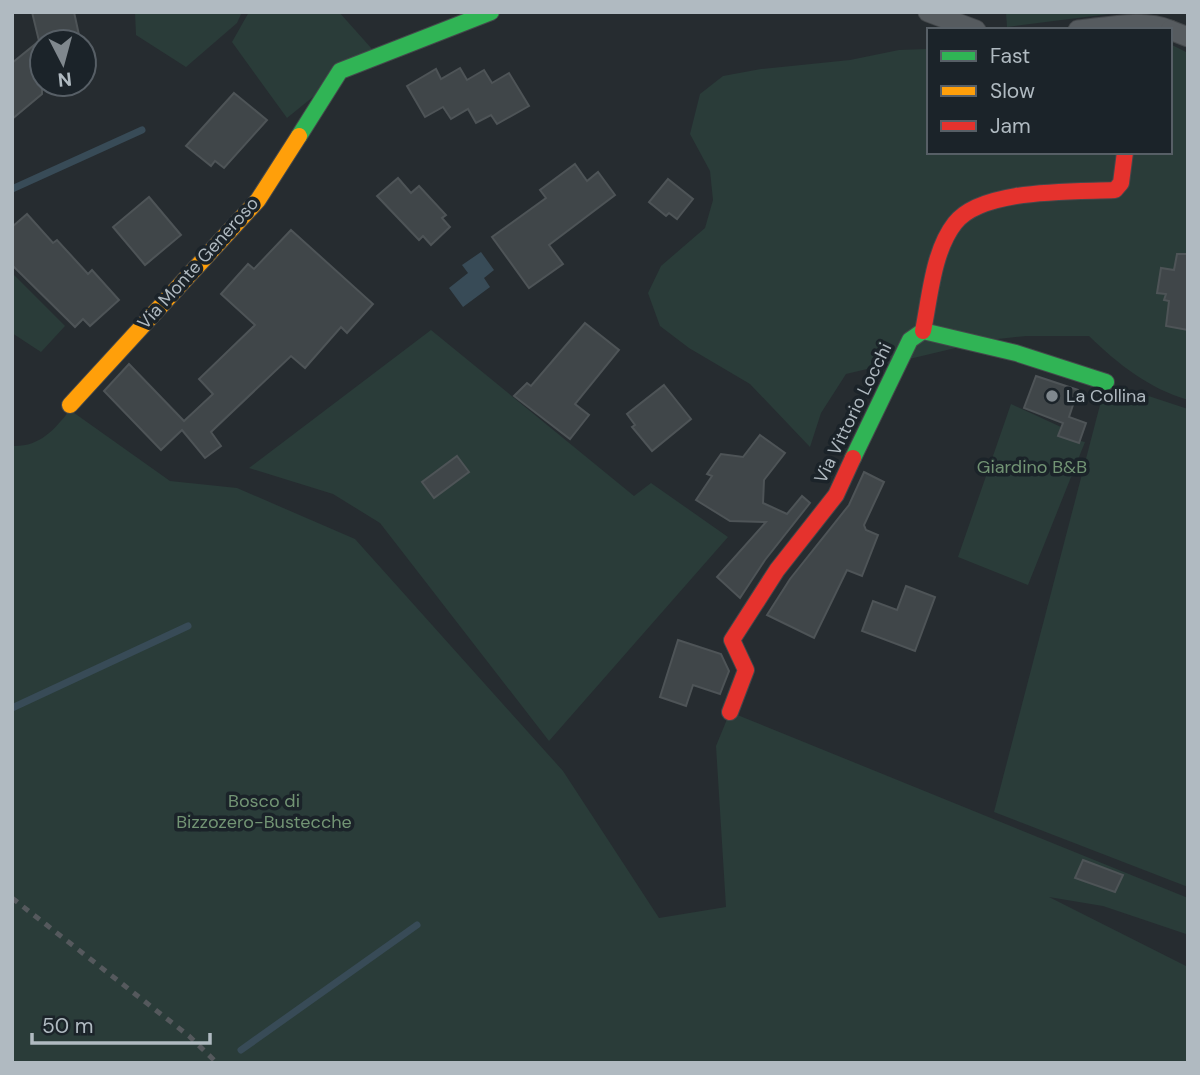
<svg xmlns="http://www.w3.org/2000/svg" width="1200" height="1075" viewBox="0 0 1200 1075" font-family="'DM Sans',sans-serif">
  <rect width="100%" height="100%" fill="#262c30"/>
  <g fill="#2a3c39">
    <polygon points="135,12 242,12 237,23 186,67 136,35"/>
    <polygon points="249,12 339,12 372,49 287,118 232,42"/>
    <polygon points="1006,12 1125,12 1007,27"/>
    <path d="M 1170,44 L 1188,53 L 1188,400 C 1148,388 1118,364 1089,336 L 1026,336 L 989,340 L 846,374 L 821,413 L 810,447 L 750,384 L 689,348 L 660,326 L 648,293 L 661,266 L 705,228 L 713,200 L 710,171 L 690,134 L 700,94 L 723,76 L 761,69 L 850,60 L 899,50 L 929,49 L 929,152 L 1170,152 Z"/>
    <polygon points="12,273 65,326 41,352 12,333"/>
    <polygon points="431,330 634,496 651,483 728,537 549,741 380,523 333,494 249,468"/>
    <polygon points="1106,382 1188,409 1188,887 994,812"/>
    <polygon points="1011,404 1061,427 1059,436 1085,442 1028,585 958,557"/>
    <path d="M 70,410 L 170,481 L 237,488 L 355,539 L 563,771 L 659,918 L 726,907 L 716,746 L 730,712 L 1188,898 L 1186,934 L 1103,906 L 1049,897 L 1188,967 L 1188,1063 L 12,1063 L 12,446 C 40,447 54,430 70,410 Z"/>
  </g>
  <polygon fill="#384b57" points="481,252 494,270 484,278 490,287 463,307 449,288 468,273 462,265"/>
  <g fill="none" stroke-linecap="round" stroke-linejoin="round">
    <g stroke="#384b57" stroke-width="7">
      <polyline points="12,189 142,130"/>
      <polyline points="12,708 188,626"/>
      <polyline points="241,1050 417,925"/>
    </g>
  </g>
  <g fill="#404649" stroke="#4e5457" stroke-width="2">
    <polygon points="32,12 74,12 79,35 42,42 42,94 12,119 12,63 39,41"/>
    <polygon points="460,68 467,80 484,70 492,83 509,73 529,106 497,124 491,115 476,123 468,109 451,119 443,107 425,117 407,86 436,69 441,79"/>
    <polygon points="234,93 267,120 224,168 215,161 211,166 186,146"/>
    <polygon points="575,164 587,181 598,172 615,195 549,245 563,264 529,288 492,237 546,198 540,190"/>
    <polygon points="398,178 411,193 419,186 446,215 442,218 450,227 431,245 423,236 419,240 377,196"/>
    <polygon points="668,179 693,199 677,219 669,213 666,216 649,202"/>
    <polygon points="149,197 181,235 145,265 113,227"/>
    <polygon points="27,214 53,243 57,240 88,274 92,270 119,300 90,326 83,319 75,327 12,265 12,227"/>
    <polygon points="291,230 373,304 347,333 341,327 305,368 291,356 211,432 221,446 205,458 182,430 161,450 104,391 129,364 184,421 213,394 199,379 255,325 221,294 248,264 254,269"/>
    <polygon points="1177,254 1188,254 1188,330 1166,326 1169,301 1164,300 1166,294 1157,293 1161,268 1174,270"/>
    <polygon points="585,323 619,350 575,404 589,415 570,439 514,396 527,383 531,386"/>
    <polygon points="1036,376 1078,390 1069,417 1086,423 1079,443 1058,436 1063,423 1024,408"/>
    <polygon points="664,385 691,419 652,451 632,427 635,425 627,414"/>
    <polygon points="760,435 785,453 764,480 763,503 787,514 802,496 810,503 765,560 740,598 717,577 766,522 730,521 696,500 712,476 707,474 721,454 743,457"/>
    <polygon points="457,456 469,472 434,498 422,482"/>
    <polygon points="864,472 884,482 864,525 866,530 878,535 862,576 847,570 814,638 767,615 790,579 849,505"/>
    <polygon points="906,586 935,597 915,651 862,631 873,601 897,610"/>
    <polygon points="678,640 721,654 729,671 720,694 693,685 686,706 660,697"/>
    <polygon points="1083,860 1123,875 1115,892 1075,878"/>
  </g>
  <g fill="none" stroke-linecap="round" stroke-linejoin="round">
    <g stroke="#44484b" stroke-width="21">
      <g id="street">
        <polyline points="928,12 976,30"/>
        <path d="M 1078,30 C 1107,27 1143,19 1170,30"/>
        <polyline points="1170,30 1188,37"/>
      </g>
    </g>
    <g stroke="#44484b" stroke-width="18">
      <g id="fast">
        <polyline points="299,136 340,71 491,12"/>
        <polyline points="853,458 910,340 923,331 1016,353 1106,382"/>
      </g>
    </g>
    <g stroke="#44484b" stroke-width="18">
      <polyline id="slow" points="70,405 258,200 299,136"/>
    </g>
    <g stroke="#44484b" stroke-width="18">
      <g id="jam">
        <path d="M 923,331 C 930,297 933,251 955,223 C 982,188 1074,192 1115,190 L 1121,183 L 1125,152"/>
        <polyline points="730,712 746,670 732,640 777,570 836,495 853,458"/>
      </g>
    </g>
    <use href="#street" stroke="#565b5f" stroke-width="19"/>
    <use href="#fast" stroke="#30b455" stroke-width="16"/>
    <use href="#slow" stroke="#ff9f0a" stroke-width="16"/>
    <use href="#jam" stroke="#e5322d" stroke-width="16"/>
    <polyline stroke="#55595d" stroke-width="5" stroke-dasharray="7 7" stroke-linecap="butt" points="12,898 189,1036 217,1063"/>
  </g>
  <circle fill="#80888e" stroke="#1b2329" stroke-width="2.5" cx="1052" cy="396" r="7"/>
  <g text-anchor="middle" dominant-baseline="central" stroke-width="7" stroke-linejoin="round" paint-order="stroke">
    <g font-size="18" fill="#b0bac1" stroke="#1b2329">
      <text transform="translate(198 263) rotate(-48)">Via Monte Generoso</text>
      <text transform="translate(853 413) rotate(-64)">Via Vittorio Locchi</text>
    </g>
    <g font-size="18" fill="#b0bac1" stroke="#1b2329" text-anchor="start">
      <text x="1066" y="396">La Collina</text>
    </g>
    <g font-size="18" fill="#729474" stroke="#1b2329">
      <text x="1032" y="467">Giardino B&amp;B</text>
      <text x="264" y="801">Bosco di<tspan x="264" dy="21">Bizzozero-Bustecche</tspan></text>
    </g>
  </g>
  <rect width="1200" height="1075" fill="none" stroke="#b0bac1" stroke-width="28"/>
  <rect x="927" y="28" width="245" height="126" fill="#1b2329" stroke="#575f66" stroke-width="2"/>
  <rect x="941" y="51" width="35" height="10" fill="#30b455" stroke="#575f66" stroke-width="2"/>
  <text x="990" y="63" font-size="21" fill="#b0bac1">Fast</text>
  <rect x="941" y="86" width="35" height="10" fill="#ff9f0a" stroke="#575f66" stroke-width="2"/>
  <text x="990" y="98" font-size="21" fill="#b0bac1">Slow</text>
  <rect x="941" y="121" width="35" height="10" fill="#e5322d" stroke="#575f66" stroke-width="2"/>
  <text x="990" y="133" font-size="21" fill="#b0bac1">Jam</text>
  <g transform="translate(63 63) rotate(174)"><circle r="33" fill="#1b2329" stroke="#575f66" stroke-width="2"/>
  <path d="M0-5L12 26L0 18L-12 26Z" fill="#80888e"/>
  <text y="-10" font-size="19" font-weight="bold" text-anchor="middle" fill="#b0bac1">N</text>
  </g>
  <path d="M32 1033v10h178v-10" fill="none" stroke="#b0bac1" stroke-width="3.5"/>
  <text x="42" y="1033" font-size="21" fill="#b0bac1" stroke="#1b2329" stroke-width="5" paint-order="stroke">50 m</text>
</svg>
